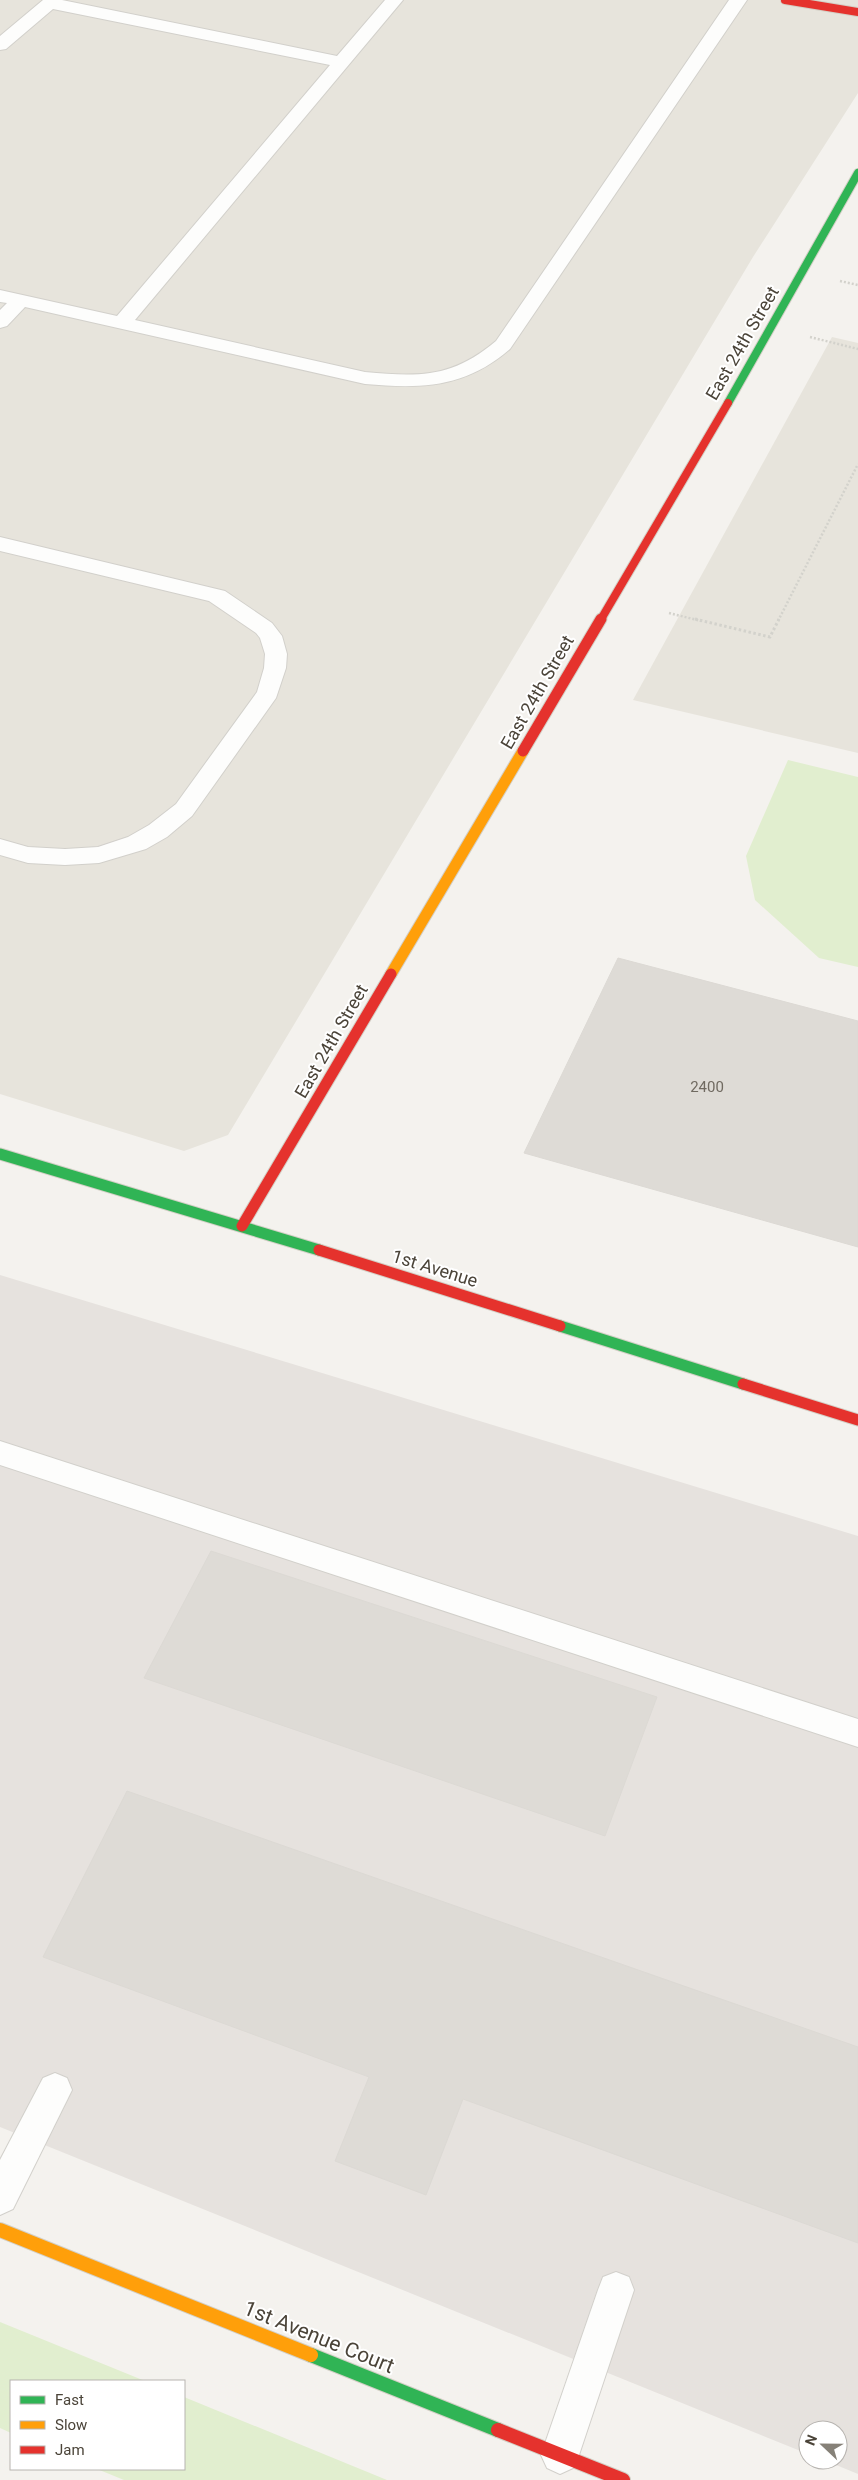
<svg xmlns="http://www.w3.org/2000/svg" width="858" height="2480" viewBox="0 0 858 2480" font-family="Roboto,sans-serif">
  <rect width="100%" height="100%" fill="#f4f2ee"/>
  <g fill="#e7e4dc">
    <polygon points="0,0 858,0 858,93 753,257 228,1135 184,1151 0,1094"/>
    <polygon points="832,337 858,343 858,753 633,700"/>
  </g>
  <polygon fill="#e6e2de" points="0,1275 858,1536 858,2474 824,2460 838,2460 838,2430 808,2430 808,2454 0,2127"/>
  <g fill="#e1eecf">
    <polygon points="788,760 858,777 858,967 819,958 755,900 746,856"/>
    <polygon points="0,2322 145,2381 11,2381 11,2433 0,2428"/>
    <polygon points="184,2397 387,2480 124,2480 97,2469 184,2469"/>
  </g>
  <g fill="#dedbd6" stroke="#dcd9d4">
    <polygon points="618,958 858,1021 858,1247 524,1153"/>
    <polygon points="211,1551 657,1697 605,1836 144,1678"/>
    <polygon points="127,1791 858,2047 858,2243 463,2099 426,2195 335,2161 369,2077 43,1957"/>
  </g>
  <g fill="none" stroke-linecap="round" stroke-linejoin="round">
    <g stroke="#d2d0cb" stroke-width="2">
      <g id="lane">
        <path d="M 43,0 L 62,0 L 337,56 L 385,0 L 403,0 L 135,320 L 365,372 C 420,377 452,378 496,341 L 729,0 L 747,0 L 510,349 C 465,388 422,389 365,384 L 25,307 L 7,326 L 0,328 L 0,310 L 7,303 L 0,302 L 0,290 L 117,316 L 330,65 L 53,9 L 6,49 L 0,50 L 0,36 Z"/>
        <polygon points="0,537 225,591 272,623 282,636 287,654 286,668 276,698 192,816 167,837 146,849 99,863 65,865 28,863 0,855 0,839 28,847 65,849 98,847 128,837 149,825 176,804 257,692 264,668 265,654 260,638 256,633 209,601 0,551"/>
        <polygon points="0,1441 858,1719 858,1747 0,1465"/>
        <polygon points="55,2073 67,2078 72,2090 13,2209 0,2215 0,2160 43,2078"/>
        <polygon points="616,2272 629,2277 634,2290 579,2455 573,2468 560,2474 547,2468 541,2455 598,2290 603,2277"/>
      </g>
    </g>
    <g stroke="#d3cfc5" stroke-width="10">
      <polyline id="fast-far2" points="728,403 858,173"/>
    </g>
    <g stroke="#d3cfc5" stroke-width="13">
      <g id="fast-far1">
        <polyline points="0,1154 319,1250"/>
        <polyline points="560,1326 743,1384"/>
      </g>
    </g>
    <g stroke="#d3cfc5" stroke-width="16">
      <polyline id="fast" points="311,2355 498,2430"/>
    </g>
    <g stroke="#d3cfc5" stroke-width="13">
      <polyline id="slow-far1" points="391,974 523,751"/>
    </g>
    <g stroke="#d3cfc5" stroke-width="16">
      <polyline id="slow" points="0,2230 311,2355"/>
    </g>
    <g stroke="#d3cfc5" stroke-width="10">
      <g id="jam-far2">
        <polyline points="785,0 858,12"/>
        <polyline points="600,621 728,403"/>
      </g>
    </g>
    <g stroke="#d3cfc5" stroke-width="13">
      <g id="jam-far1">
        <polyline points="523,751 601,619"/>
        <polyline points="242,1226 391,974"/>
        <polyline points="319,1250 560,1326"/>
        <polyline points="743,1384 858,1420"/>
      </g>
    </g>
    <g stroke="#d3cfc5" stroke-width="16">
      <polyline id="jam" points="498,2430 623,2480"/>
    </g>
    <g stroke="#d3d2cc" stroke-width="2.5" stroke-dasharray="2 2" stroke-linecap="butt">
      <polyline points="840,281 858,285"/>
      <polyline points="810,337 858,349"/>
      <polyline points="669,613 701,621"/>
      <polyline points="778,621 858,464"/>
    </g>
    <polyline stroke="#d3d2cc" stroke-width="3" stroke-dasharray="2.5 2.5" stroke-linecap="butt" points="695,619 770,637 779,619"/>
    <use href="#lane" fill="#fdfdfc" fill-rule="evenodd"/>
    <use href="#fast-far2" stroke="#30b455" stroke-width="8"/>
    <use href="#fast-far1" stroke="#30b455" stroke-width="11"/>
    <use href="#fast" stroke="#30b455" stroke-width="14"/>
    <use href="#slow-far1" stroke="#ff9f0a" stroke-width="11"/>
    <use href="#slow" stroke="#ff9f0a" stroke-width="14"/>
    <use href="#jam-far2" stroke="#e5322d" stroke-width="8"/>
    <use href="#jam-far1" stroke="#e5322d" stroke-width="11"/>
    <use href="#jam" stroke="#e5322d" stroke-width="14"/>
  </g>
  <g text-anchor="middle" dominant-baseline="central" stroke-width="4" stroke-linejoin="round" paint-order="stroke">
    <g font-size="15" fill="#706a61">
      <text x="707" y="1087">2400</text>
    </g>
    <g font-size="18" fill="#4b4439" stroke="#fff">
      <text transform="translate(742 343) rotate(-60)">East 24th Street</text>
      <text transform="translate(537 692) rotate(-60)">East 24th Street</text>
      <text transform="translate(331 1041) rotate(-60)">East 24th Street</text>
      <text transform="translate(435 1268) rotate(17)">1st Avenue</text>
    </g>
    <g font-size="21" fill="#4b4439" stroke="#fff">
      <text transform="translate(319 2337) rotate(22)">1st Avenue Court</text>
    </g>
  </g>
  <rect x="10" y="2380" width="175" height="90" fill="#ffffff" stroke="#b7b4b0"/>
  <rect x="20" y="2396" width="25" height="8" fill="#30b455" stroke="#b7b4b0"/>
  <text x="55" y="2405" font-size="15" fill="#4b4439">Fast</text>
  <rect x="20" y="2421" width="25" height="8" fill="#ff9f0a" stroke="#b7b4b0"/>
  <text x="55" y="2430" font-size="15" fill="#4b4439">Slow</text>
  <rect x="20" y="2446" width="25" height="8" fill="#e5322d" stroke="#b7b4b0"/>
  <text x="55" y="2455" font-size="15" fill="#4b4439">Jam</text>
  <g transform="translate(823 2445) rotate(292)"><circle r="24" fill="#ffffff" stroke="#b7b4b0"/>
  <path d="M0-4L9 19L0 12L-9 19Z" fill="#868178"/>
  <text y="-8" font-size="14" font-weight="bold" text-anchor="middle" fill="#4b4439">N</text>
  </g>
</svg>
